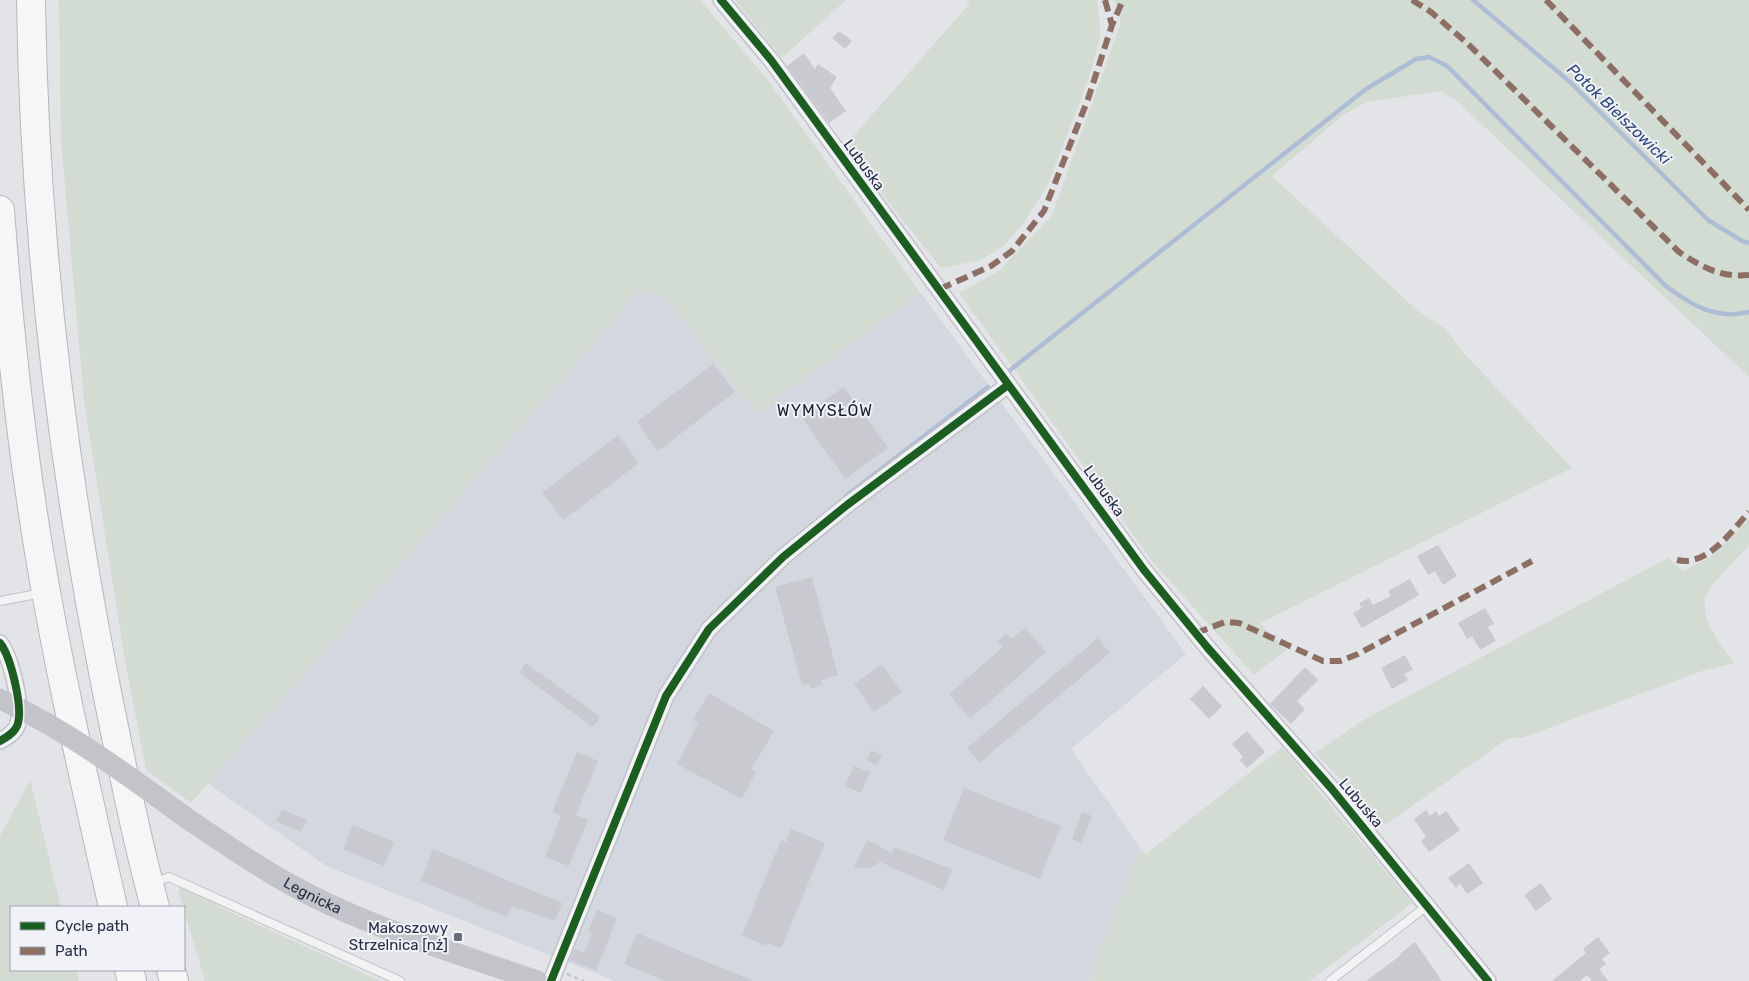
<svg xmlns="http://www.w3.org/2000/svg" width="1749" height="981" viewBox="0 0 1749 981" font-family="Rubik,sans-serif">
  <rect width="100%" height="100%" fill="#e3e4e8"/>
  <polygon fill="#d3d7df" points="637,290 665,297 757,413 920,292 1186,654 1071,749 1141,849 1088,981 615,981 328,867 207,783 617,317"/>
  <g fill="#d2dcd2">
    <polygon points="59,0 700,0 767,79 920,292 757,413 665,297 637,290 617,317 191,803 146,770 125,661 84,401 61,141"/>
    <polygon points="735,0 846,0 782,58"/>
    <polygon points="967,0 1097,0 1101,34 1088,81 1048,184 1025,221 1005,245 981,260 941,268 844,147 970,3"/>
    <polygon points="1114,0 1749,0 1749,377 1458,102 1441,91 1367,102 1343,115 1272,176 1418,311 1446,329 1460,349 1572,468 1260,623 1286,650 1254,675 1152,561 959,293 999,271 1052,215 1121,22"/>
    <path d="M 1749,519 L 1749,545 C 1737,559 1717,577 1708,592 C 1695,615 1722,646 1734,663 L 1702,671 L 1522,738 L 1509,738 L 1385,825 L 1315,753 L 1365,719 L 1668,558 L 1683,571 L 1710,557 Z"/>
    <polygon points="1282,747 1412,903 1310,981 1088,981 1141,849 1146,854"/>
    <polygon points="30,780 61,907 11,907 11,970 76,970 79,981 0,981 0,836"/>
    <polygon points="180,885 197,892 222,908 380,981 205,981 179,893"/>
  </g>
  <g fill="none" stroke-linecap="round" stroke-linejoin="round">
    <g stroke="#aebdd6" stroke-width="4.5">
      <polyline points="1473,0 1570,82 1708,220 1742,241 1749,243"/>
      <path d="M 1009,371 L 1366,89 L 1416,59 L 1429,57 L 1447,66 L 1666,286 C 1691,305 1716,320 1749,312"/>
      <polyline points="846,496 988,387"/>
    </g>
  </g>
  <g fill="#c9cacf">
    <polygon points="839,31 852,41 845,49 832,38"/>
    <polygon points="804,53 815,69 818,64 837,77 830,88 846,111 829,123 787,66"/>
    <polygon points="713,364 735,392 658,451 637,422"/>
    <polygon points="844,387 888,448 845,479 802,417"/>
    <polygon points="618,435 639,463 563,520 542,493"/>
    <polygon points="1438,545 1457,576 1443,585 1435,571 1428,575 1417,556"/>
    <polygon points="812,577 838,675 821,680 823,685 811,688 809,683 802,685 775,587"/>
    <polygon points="1410,579 1419,595 1362,628 1353,613 1362,608 1359,603 1369,598 1373,605 1391,596 1388,591"/>
    <polygon points="1485,608 1494,624 1488,627 1496,641 1480,650 1472,636 1467,639 1458,623"/>
    <polygon points="1025,628 1046,652 970,719 949,694 1003,647 998,641 1006,633 1011,639"/>
    <polygon points="1098,638 1110,653 979,763 967,748"/>
    <polygon points="1405,655 1413,670 1404,674 1408,680 1392,689 1381,668"/>
    <polygon points="526,663 600,717 593,727 519,673"/>
    <polygon points="882,664 902,692 874,712 854,684"/>
    <polygon points="1305,667 1318,680 1297,701 1305,709 1291,724 1270,704"/>
    <polygon points="1203,686 1222,706 1209,719 1190,699"/>
    <polygon points="709,693 774,731 751,770 756,772 742,799 677,764 698,723 693,720"/>
    <polygon points="1247,731 1265,752 1247,768 1240,760 1243,757 1232,744"/>
    <polygon points="871,750 882,755 877,765 867,761"/>
    <polygon points="577,752 598,761 576,815 588,820 569,866 545,857 561,816 552,812"/>
    <polygon points="854,766 870,772 861,793 845,786"/>
    <polygon points="964,788 1061,826 1040,879 943,840"/>
    <polygon points="282,809 307,820 301,832 276,821"/>
    <polygon points="1426,810 1430,816 1436,811 1439,816 1446,811 1460,830 1429,852 1421,841 1426,837 1414,819"/>
    <polygon points="1082,812 1092,816 1081,843 1072,839"/>
    <polygon points="353,825 394,842 384,866 343,849"/>
    <polygon points="791,829 825,843 781,948 768,943 766,946 742,935 781,840 786,842"/>
    <polygon points="867,840 892,853 893,847 952,869 944,890 880,862 869,869 854,867"/>
    <polygon points="433,849 562,903 555,921 512,906 507,917 421,881"/>
    <polygon points="1469,863 1483,883 1467,894 1460,884 1456,888 1448,878"/>
    <polygon points="1541,883 1552,899 1536,911 1524,895"/>
    <polygon points="597,910 617,918 596,971 570,960 574,949 584,953 592,933 588,932"/>
    <polygon points="637,933 753,981 665,981 624,964"/>
    <polygon points="1598,937 1610,953 1602,959 1606,964 1599,969 1608,981 1592,981 1587,975 1580,981 1552,981 1586,953 1583,949"/>
    <polygon points="1415,942 1442,981 1366,981 1401,955 1400,954"/>
  </g>
  <g fill="none" stroke-linecap="round" stroke-linejoin="round">
    <g stroke="#c1c2c6" stroke-width="10">
      <g id="lane">
        <polyline points="0,601 42,593"/>
        <polyline points="153,883 169,877 400,981"/>
        <polyline points="1330,981 1428,905"/>
      </g>
    </g>
    <g stroke="#c1c2c6" stroke-width="18">
      <g id="street">
        <polyline points="721,0 771,60 1144,570 1207,647 1331,788 1488,981"/>
        <path d="M 0,643 C 11,657 24,710 17,726 C 14,733 7,737 0,741"/>
        <polyline points="551,981 666,696 709,629 783,557 847,505 1008,385"/>
      </g>
    </g>
    <g stroke="#b5b7bd" stroke-width="30">
      <g id="highway">
        <path d="M 31,0 C 34,229 61,458 105,682 C 120,757 135,833 155,907"/>
        <path d="M 0,210 C 8,318 19,426 36,533 C 56,659 85,783 113,907"/>
        <polyline points="129,970 132,981"/>
        <polyline points="171,970 174,981"/>
      </g>
    </g>
    <polyline stroke="#c4c5cb" stroke-width="2.5" stroke-dasharray="4 4" stroke-linecap="butt" points="567,974 584,981"/>
    <use href="#lane" stroke="#f2f2f4" stroke-width="8"/>
    <use href="#street" stroke="#f2f2f4" stroke-width="15"/>
    <path stroke="#c3c4ca" stroke-width="21" id="s1" d="M 185,817 C 218,839 250,862 284,881 C 362,926 452,951 537,981"/>
    <use href="#highway" stroke="#f6f6f7" stroke-width="28"/>
    <path stroke="#c3c4ca" stroke-width="21" d="M 0,699 C 67,730 126,774 185,817"/>
    <g stroke="#8d6e63" stroke-width="6" stroke-dasharray="12 6" stroke-linecap="butt">
      <polyline points="1105,0 1112,25"/>
      <path d="M 1412,0 L 1431,12 L 1467,43 L 1679,252 C 1702,267 1721,278 1749,275"/>
      <polyline points="1546,0 1749,210"/>
      <polyline points="940,289 991,266 1012,251 1044,211 1088,99 1112,25 1123,0"/>
      <path d="M 1677,560 C 1707,567 1731,532 1749,512"/>
      <polyline points="1196,633 1225,622 1239,623 1323,661 1340,661 1358,654 1532,561"/>
    </g>
    <g stroke="#f0f2f8" stroke-width="11">
      <g id="cycleway">
        <polyline points="721,0 771,60 1144,570 1207,647 1331,788 1488,981"/>
        <path d="M 0,643 C 11,657 24,710 17,726 C 14,733 7,737 0,741"/>
        <polyline points="551,981 666,696 709,629 783,557 847,505 1008,385"/>
      </g>
    </g>
    <use href="#cycleway" stroke="#1b5e20" stroke-width="8"/>
  </g>
  <rect fill="#696e7d" stroke="#f0f2f8" stroke-width="2" x="453" y="932" width="10" height="10" rx="2.5"/>
  <g text-anchor="middle" dominant-baseline="central" stroke-width="4" stroke-linejoin="round" paint-order="stroke">
    <g font-size="15" fill="#272e44" stroke="#f0f2f8">
      <text transform="translate(864 165) rotate(54)">Lubuska</text>
      <text transform="translate(1104 491) rotate(54)">Lubuska</text>
      <text transform="translate(1361 803) rotate(50)">Lubuska</text>
      <text stroke="none"><textPath href="#s1" startOffset="150">Legnicka</textPath></text>
    </g>
    <g font-size="15" fill="#272e44" stroke="#f0f2f8" text-anchor="end">
      <text x="448" y="928">Makoszowy<tspan x="448" dy="17">Strzelnica [nż]</tspan></text>
    </g>
    <g font-size="16" font-style="italic" fill="#2d487c" stroke="#f0f2f8">
      <text transform="translate(1619 114) rotate(44)">Potok Bielszowicki</text>
    </g>
    <g font-size="16" letter-spacing="1" fill="#192035" stroke="#f0f2f8">
      <text x="825" y="410">WYMYSŁÓW</text>
    </g>
  </g>
  <rect x="10" y="906" width="175" height="65" fill="#f0f2f8" stroke="#a0a4b0"/>
  <rect x="20" y="922" width="25" height="8" fill="#1b5e20" stroke="#a0a4b0"/>
  <text x="55" y="931" font-size="15" fill="#272e44">Cycle path</text>
  <rect x="20" y="947" width="25" height="8" fill="#8d6e63" stroke="#a0a4b0"/>
  <text x="55" y="956" font-size="15" fill="#272e44">Path</text>
</svg>
